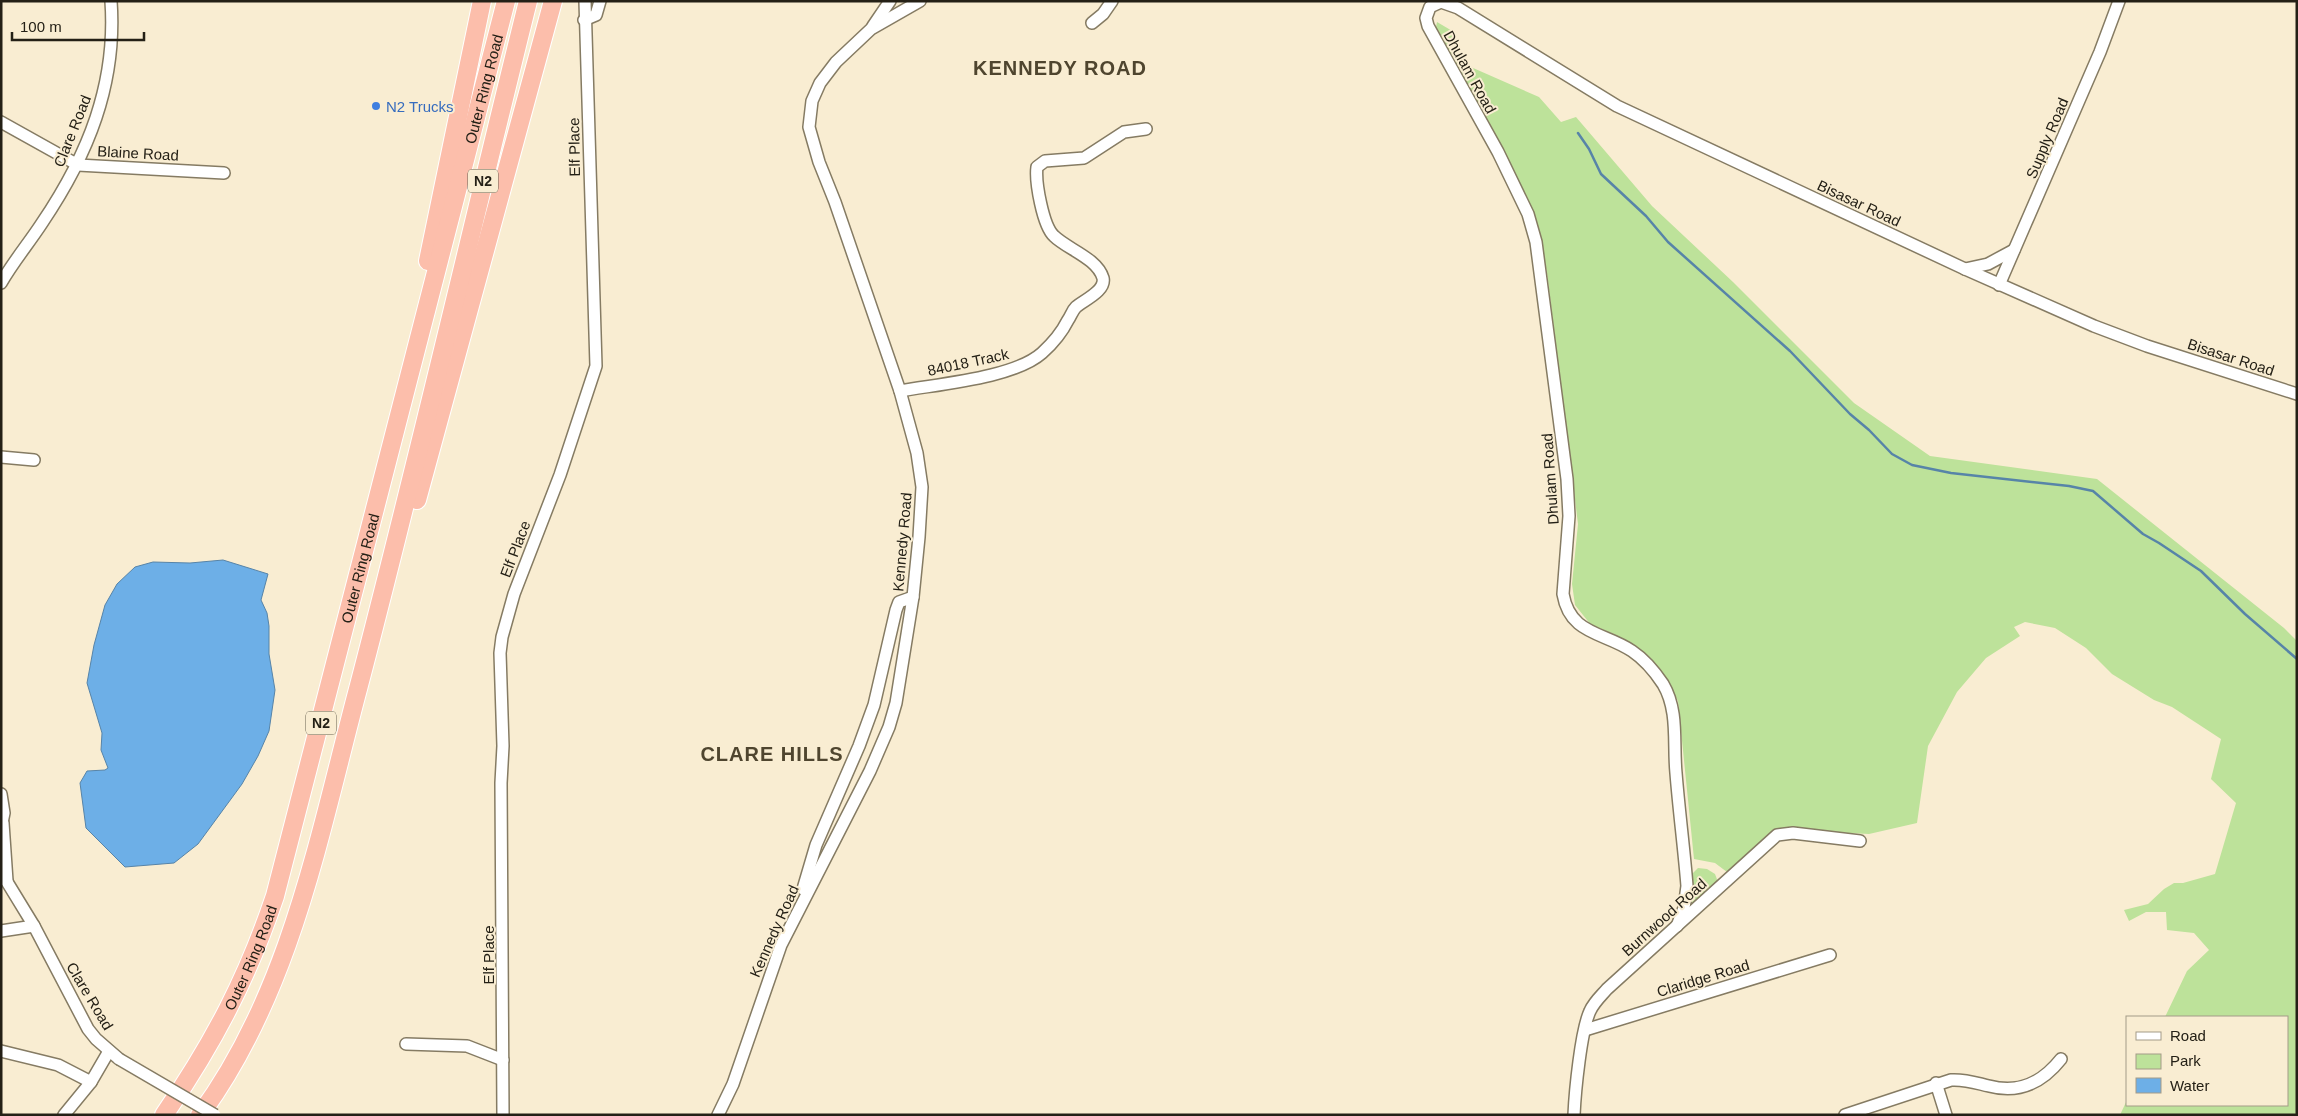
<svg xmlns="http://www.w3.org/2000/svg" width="2298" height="1116" viewBox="0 0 2298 1116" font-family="Helvetica,sans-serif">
  <rect width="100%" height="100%" fill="#f9edd2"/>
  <g fill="#bde29a">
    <polygon points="1437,22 1454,32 1464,64 1539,97 1561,122 1576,117 1652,206 1733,282 1854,403 1930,456 2097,479 2284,628 2297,641 2297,1115 2120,1115 2127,1100 2127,1105 2287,1105 2287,1017 2165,1017 2187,971 2209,950 2194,933 2167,930 2166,912 2146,912 2129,921 2124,910 2148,904 2164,889 2174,883 2183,883 2215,874 2236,803 2211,779 2221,739 2172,707 2154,700 2112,674 2086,648 2055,628 2025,622 2014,627 2020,636 1986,658 1957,692 1928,746 1917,823 1869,834 1786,830 1775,833 1727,872 1715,863 1694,859 1678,701 1660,669 1641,650 1614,634 1591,625 1575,605 1572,584 1578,524 1547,273 1542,246 1442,42 1436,27"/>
    <polygon points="1698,868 1707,869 1715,874 1718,882 1691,907 1692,874"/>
  </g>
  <polygon fill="#6dafe7" stroke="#5784a8" points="223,560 268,574 261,600 267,613 269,626 269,654 275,690 269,731 258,756 242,784 198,844 174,863 125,867 86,828 80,783 87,771 105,770 108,768 101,750 102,733 87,683 94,645 105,605 117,584 135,567 153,562 190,563"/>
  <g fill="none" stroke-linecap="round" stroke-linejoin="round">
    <polyline stroke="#5784a8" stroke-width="2.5" points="1578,133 1589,149 1601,174 1646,216 1668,242 1790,351 1850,414 1869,430 1892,454 1912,465 1951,473 2069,486 2093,491 2143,534 2159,543 2201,571 2245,614 2297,659"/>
    <g stroke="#857b63" stroke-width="14">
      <g id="minor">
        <polyline points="584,20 596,15 600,1"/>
        <polyline points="1092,23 1103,14 1112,1"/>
        <polyline points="873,26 890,1"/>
        <polyline points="1,122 78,165 224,173"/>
        <polyline points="1965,269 1988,264 2014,250"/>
        <path d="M 1,283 C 13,262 29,243 42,223 C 88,155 117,84 111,1"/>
        <polyline points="1999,285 2100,52 2119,1"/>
        <path d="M 900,391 C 938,384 1014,378 1042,353 C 1052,344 1062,332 1068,320 C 1071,316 1072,311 1076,307 C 1084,300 1106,291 1103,278 C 1097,258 1067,249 1054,236 C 1043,226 1035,182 1037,167 L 1045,161 L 1084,158 L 1124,132 L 1146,129"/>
        <polyline points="1,457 34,460"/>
        <polyline points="1,794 4,813 1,828"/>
        <polyline points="3,823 7,881"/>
        <polyline points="1,872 34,926 88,1029 96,1039 119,1059"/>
        <polyline points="803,889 816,845 859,746 874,705 896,610 899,602 913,597"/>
        <path d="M 1677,926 L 1684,908 L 1687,886 C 1684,848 1679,811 1676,773 C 1673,743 1679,711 1663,684 C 1655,672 1644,659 1632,651 C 1604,632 1570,635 1563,594 L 1569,516 L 1567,479 L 1536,242 L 1528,214 L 1498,152 L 1428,26 L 1426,18 L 1430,7 L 1441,2 L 1458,8 L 1617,106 L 1965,269 L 2094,326 L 2147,346 L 2297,394"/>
        <polyline points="1,931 34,926"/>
        <polyline points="1585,1030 1830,955"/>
        <polyline points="406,1044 467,1046 503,1060"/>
        <polyline points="1,1051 58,1065 91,1082"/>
        <polyline points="1936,1083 1946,1115"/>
        <polyline points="64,1115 91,1082 109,1051"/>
        <polyline points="503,1115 501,783 503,746 500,653 502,637 514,594 560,475 596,366 585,1"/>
        <polyline points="718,1115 733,1084 781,945 870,771 889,727 896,703 913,597 919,537 922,487 917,453 900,391 835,202 819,162 809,127 812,101 820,83 836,62 871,29 920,1"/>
        <path d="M 1574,1115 C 1575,1092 1581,1030 1590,1011 C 1594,1002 1601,996 1607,989 L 1777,835 L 1793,833 L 1860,841"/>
        <path d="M 1845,1115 L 1951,1080 C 1965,1079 1976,1083 1989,1086 C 2019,1094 2042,1083 2061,1059"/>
      </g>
    </g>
    <g stroke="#fff" stroke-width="20">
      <g id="highway">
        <polyline points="428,261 482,1"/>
        <polyline points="417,500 553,1"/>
        <path id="s1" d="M 164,1115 C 214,1042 247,979 275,896 L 506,1"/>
        <path d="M 200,1115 C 291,991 319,835 358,689 C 418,461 471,230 528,1"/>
      </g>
    </g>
    <use href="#minor" stroke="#fff" stroke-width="11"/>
    <use href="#highway" stroke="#fcbeab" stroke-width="18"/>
    <g stroke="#857b63" stroke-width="14" stroke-linecap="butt">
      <polyline id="minor-bridge" points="119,1059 215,1115"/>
    </g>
    <use href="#minor-bridge" stroke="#fff" stroke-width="11"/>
  </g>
  <circle fill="#3f7fe0" stroke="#f9edd2" stroke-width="2" cx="376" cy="106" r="5"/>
  <g text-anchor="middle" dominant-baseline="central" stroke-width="4" stroke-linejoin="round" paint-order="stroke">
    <g fill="#f9edd2" stroke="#645e4e" stroke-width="1">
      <rect x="468" y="169.5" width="30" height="23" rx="4"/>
      <rect x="306" y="711.5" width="30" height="23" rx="4"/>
    </g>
    <g font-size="14" font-weight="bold" fill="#242016">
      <text x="483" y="181">N2</text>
      <text x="321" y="723">N2</text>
    </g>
    <g font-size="15" fill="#242016" stroke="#f9edd2">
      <text transform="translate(1470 72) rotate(61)">Dhulam Road</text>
      <text stroke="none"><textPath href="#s1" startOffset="1080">Outer Ring Road</textPath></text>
      <text transform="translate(72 131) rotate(-68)">Clare Road</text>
      <text transform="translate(2047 138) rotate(-67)">Supply Road</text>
      <text transform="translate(574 147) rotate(-91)">Elf Place</text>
      <text transform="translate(138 153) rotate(3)">Blaine Road</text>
      <text transform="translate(1859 203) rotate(25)">Bisasar Road</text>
      <text transform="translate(2231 357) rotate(18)">Bisasar Road</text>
      <text transform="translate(968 362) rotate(-12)">84018 Track</text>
      <text transform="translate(1550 479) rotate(-94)">Dhulam Road</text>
      <text transform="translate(902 542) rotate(-85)">Kennedy Road</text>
      <text transform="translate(515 549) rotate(-69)">Elf Place</text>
      <text stroke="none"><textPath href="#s1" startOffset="585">Outer Ring Road</textPath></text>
      <text transform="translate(1664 917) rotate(-42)">Burnwood Road</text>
      <text transform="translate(774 931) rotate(-66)">Kennedy Road</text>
      <text transform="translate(488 955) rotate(-90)">Elf Place</text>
      <text stroke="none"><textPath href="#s1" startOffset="180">Outer Ring Road</textPath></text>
      <text transform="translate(1703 978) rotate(-17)">Claridge Road</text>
      <text transform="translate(90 996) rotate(59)">Clare Road</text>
    </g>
    <g font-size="15" fill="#366cbe" stroke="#f9edd2" text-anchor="start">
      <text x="386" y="106">N2 Trucks</text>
    </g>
    <g font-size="20" font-weight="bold" letter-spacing="1" fill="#4f452f" stroke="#f9edd2">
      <text x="1060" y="68">KENNEDY ROAD</text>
      <text x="772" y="754">CLARE HILLS</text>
    </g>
  </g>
  <rect width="2298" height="1116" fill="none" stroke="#242016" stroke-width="5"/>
  <rect x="2126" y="1016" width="162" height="90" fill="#f9edd2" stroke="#a49b87"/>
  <rect x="2136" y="1032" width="25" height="8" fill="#ffffff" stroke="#a49b87"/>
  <text x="2170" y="1041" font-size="15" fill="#242016">Road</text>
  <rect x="2136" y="1054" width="25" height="15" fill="#bde29a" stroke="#a49b87"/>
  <text x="2170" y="1066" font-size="15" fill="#242016">Park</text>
  <rect x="2136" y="1078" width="25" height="15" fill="#6dafe7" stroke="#a49b87"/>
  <text x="2170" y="1091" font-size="15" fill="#242016">Water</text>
  <path d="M12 32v8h132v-8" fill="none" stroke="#242016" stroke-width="2.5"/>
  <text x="20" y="32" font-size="15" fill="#242016" stroke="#f9edd2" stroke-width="4" paint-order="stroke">100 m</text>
</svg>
